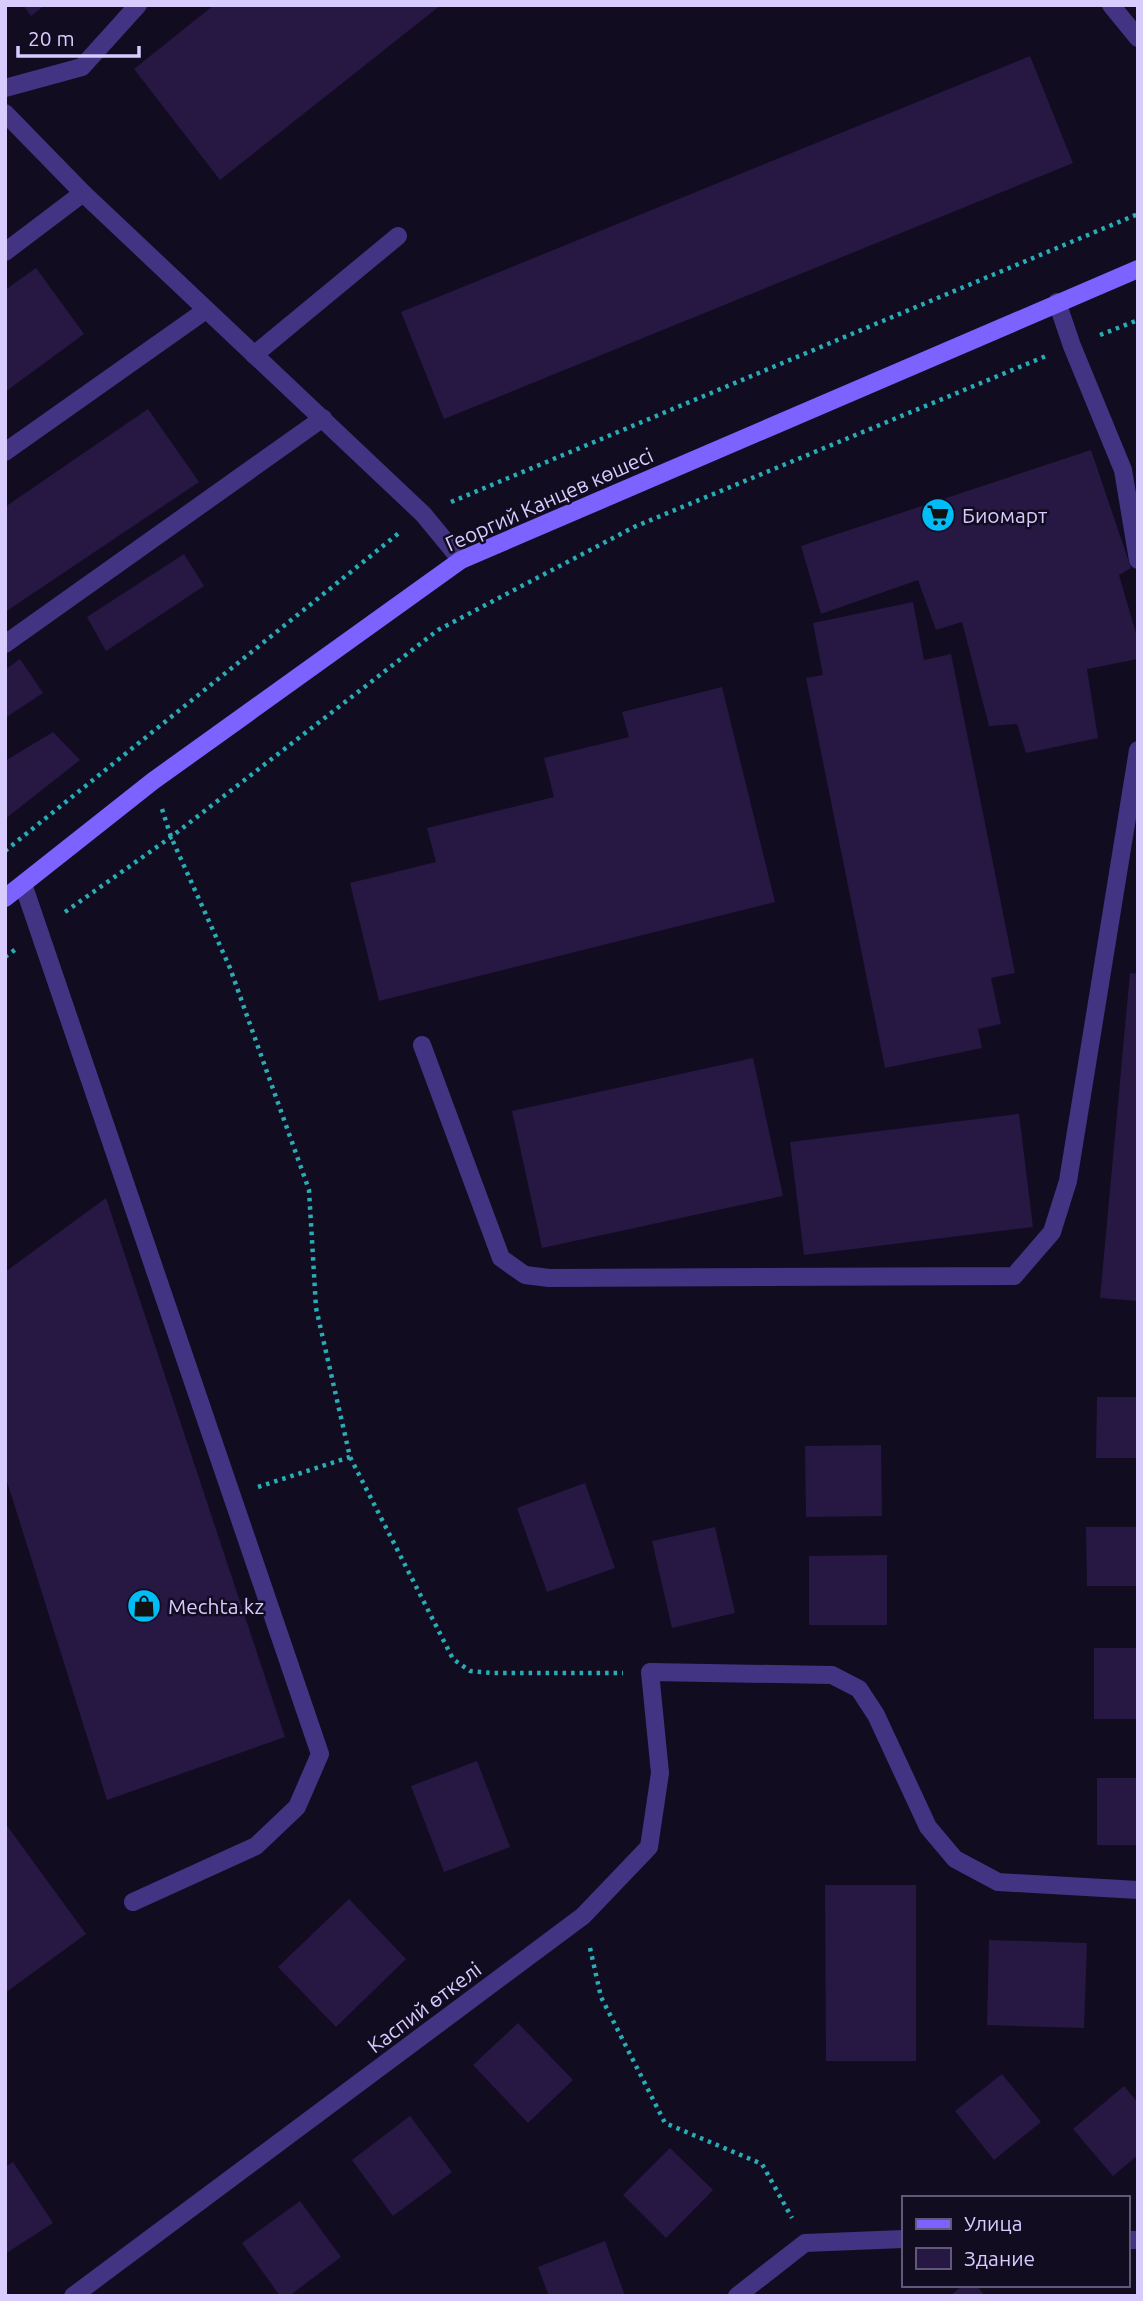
<svg xmlns="http://www.w3.org/2000/svg" width="1143" height="2301" viewBox="0 0 1143 2301" font-family="Ubuntu,sans-serif">
  <rect width="100%" height="100%" fill="#120c21"/>
  <g fill="#261743">
    <polygon points="23,5 45,5 31,16"/>
    <polygon points="214,5 441,5 220,180 134,69"/>
    <polygon points="1030,56 1073,163 444,419 401,312"/>
    <polygon points="36,268 84,334 5,392 5,290"/>
    <polygon points="148,409 199,482 5,612 5,507"/>
    <polygon points="1091,450 1131,568 1119,575 1138,640 1138,659 1087,669 1098,738 1026,753 1017,724 989,726 962,622 936,630 918,580 821,614 801,546"/>
    <polygon points="184,554 204,586 106,651 87,617"/>
    <polygon points="913,602 924,660 951,654 1015,973 991,978 1001,1024 978,1029 982,1048 885,1068 806,678 823,675 813,623"/>
    <polygon points="20,659 43,693 5,718 5,670"/>
    <polygon points="722,687 775,902 379,1001 350,883 436,862 427,828 554,797 544,758 629,737 622,712"/>
    <polygon points="53,732 80,760 5,819 5,761"/>
    <polygon points="1130,973 1138,974 1138,1301 1100,1298"/>
    <polygon points="753,1058 783,1196 542,1248 512,1111"/>
    <polygon points="1019,1114 1033,1227 804,1255 790,1142"/>
    <polygon points="106,1198 285,1737 107,1800 5,1475 5,1272"/>
    <polygon points="1097,1397 1138,1397 1138,1458 1096,1458"/>
    <polygon points="881,1445 882,1516 806,1517 805,1446"/>
    <polygon points="585,1483 615,1568 547,1592 517,1508"/>
    <polygon points="715,1527 735,1613 672,1628 652,1541"/>
    <polygon points="1086,1527 1138,1527 1138,1586 1087,1586"/>
    <polygon points="887,1555 887,1625 809,1625 809,1556"/>
    <rect x="1094" y="1648" width="44" height="71"/>
    <polygon points="477,1761 510,1847 444,1872 411,1786"/>
    <rect x="1097" y="1778" width="41" height="67"/>
    <polygon points="5,1823 86,1934 5,1993"/>
    <polygon points="825,1885 916,1885 916,2061 826,2061"/>
    <polygon points="349,1899 406,1959 336,2027 278,1967"/>
    <polygon points="989,1940 1087,1943 1084,2028 987,2025"/>
    <polygon points="518,2023 573,2080 528,2123 473,2065"/>
    <polygon points="1002,2074 1041,2122 994,2160 955,2111"/>
    <polygon points="1124,2086 1138,2103 1138,2155 1113,2176 1073,2129"/>
    <polygon points="410,2116 452,2172 393,2216 352,2160"/>
    <polygon points="670,2148 713,2190 666,2238 623,2195"/>
    <polygon points="13,2162 53,2223 5,2254 5,2167"/>
    <polygon points="300,2201 341,2257 289,2296 280,2296 242,2243"/>
    <polygon points="605,2241 625,2296 549,2296 538,2267"/>
    <polygon points="963,2285 976,2285 985,2296 950,2296"/>
  </g>
  <g fill="none" stroke-linecap="round" stroke-linejoin="round">
    <g stroke="#28adb7" stroke-width="4.5" stroke-dasharray="3.5 5" stroke-linecap="butt">
      <polyline points="1100,335 1138,320"/>
      <polyline points="451,502 1138,214"/>
      <polyline points="162,809 171,837 230,968 309,1190 316,1308 350,1457 453,1659 470,1671 493,1673 623,1673"/>
      <polyline points="5,851 399,533"/>
      <polyline points="65,912 171,837 438,630 634,527 1046,356"/>
      <polyline points="5,957 16,949"/>
      <polyline points="258,1487 350,1457"/>
      <polyline points="590,1948 601,1997 665,2123 762,2164 792,2218"/>
    </g>
    <g stroke="#423482" stroke-width="18">
      <polyline points="1111,5 1138,38"/>
      <polyline points="5,88 82,67 138,5"/>
      <polyline points="5,252 83,193"/>
      <polyline points="1057,302 1072,346 1123,470 1138,560"/>
      <polyline points="254,355 398,236"/>
      <polyline points="5,452 206,310"/>
      <polyline points="5,644 323,418"/>
      <polyline points="23,884 320,1754 297,1807 256,1846 133,1902"/>
      <polyline points="422,1045 501,1258 525,1275 549,1278 1014,1276 1052,1232 1068,1181 1138,750"/>
    </g>
    <g stroke="#423482" stroke-width="18">
      <polyline points="5,113 83,193 423,514 461,560"/>
      <polyline points="1127,2240 1138,2240"/>
      <polyline points="73,2296 583,1916 649,1847 660,1773 650,1672 832,1675 859,1689 876,1715 928,1827 955,1859 998,1882 1138,1890"/>
      <polyline points="737,2296 805,2243 903,2239"/>
    </g>
    <polyline stroke="#7c63ff" stroke-width="18" points="5,898 153,781 461,560 1138,269"/>
  </g>
  <defs>
    <g id="supermarket-disc" transform="scale(1.75)"><circle r="9.5" fill="#00bdf7" stroke="#120c21"/><path d="M-6-5.5h2.5l.6 2H6L4.5 2H-2.5L-4.4-4H-6ZM-1.5 3.2a1.3 1.3 0 1 0 .1 0ZM3 3.2a1.3 1.3 0 1 0 .1 0Z" fill="#111"/></g>
    <g id="shop-disc" transform="scale(1.75)"><circle r="9.5" fill="#00bdf7" stroke="#120c21"/><path d="M-5-2.5h2.3a2.7 3.5 0 0 1 5.4 0H5L5.5 6h-11ZM-1.5-2.5h3a1.5 2.3 0 0 0-3 0Z" fill="#111"/></g>
  </defs>
  <g fill-rule="evenodd">
    <use href="#supermarket-disc" x="938" y="515"/>
    <use href="#shop-disc" x="144" y="1606"/>
  </g>
  <g text-anchor="middle" dominant-baseline="central" stroke-width="5" stroke-linejoin="round" paint-order="stroke">
    <g font-size="21" fill="#d8ccff" stroke="#120c21">
      <text transform="translate(549 499) rotate(-24)">Георгий Канцев көшесі</text>
      <text transform="translate(424 2007) rotate(-37)">Каспий өткелі</text>
    </g>
    <g font-size="21" fill="#d8ccff" stroke="#120c21" text-anchor="start">
      <text x="962" y="515">Биомарт</text>
      <text x="168" y="1606">Mechta.kz</text>
    </g>
  </g>
  <rect width="1143" height="2301" fill="none" stroke="#d8ccff" stroke-width="14"/>
  <rect x="902" y="2196" width="228" height="91" fill="#120c21" stroke="#61597a" stroke-width="2"/>
  <rect x="916" y="2219" width="35" height="10" fill="#7c63ff" stroke="#61597a" stroke-width="2"/>
  <text x="964" y="2231" font-size="21" fill="#d8ccff">Улица</text>
  <rect x="916" y="2248" width="35" height="21" fill="#261743" stroke="#61597a" stroke-width="2"/>
  <text x="964" y="2266" font-size="21" fill="#d8ccff">Здание</text>
  <path d="M18 46v10h121v-10" fill="none" stroke="#d8ccff" stroke-width="3.5"/>
  <text x="28" y="46" font-size="21" fill="#d8ccff" stroke="#120c21" stroke-width="5" paint-order="stroke">20 m</text>
</svg>
